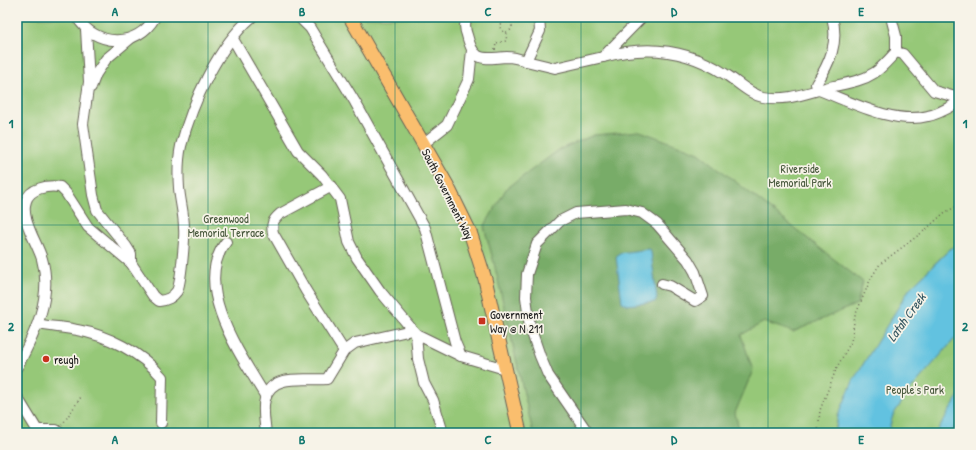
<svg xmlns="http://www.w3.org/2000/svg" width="976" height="450" viewBox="0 0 976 450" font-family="'Patrick Hand',sans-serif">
  <rect width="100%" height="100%" fill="#f7f3e8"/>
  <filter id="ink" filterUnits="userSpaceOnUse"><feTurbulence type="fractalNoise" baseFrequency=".025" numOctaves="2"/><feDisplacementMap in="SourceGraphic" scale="8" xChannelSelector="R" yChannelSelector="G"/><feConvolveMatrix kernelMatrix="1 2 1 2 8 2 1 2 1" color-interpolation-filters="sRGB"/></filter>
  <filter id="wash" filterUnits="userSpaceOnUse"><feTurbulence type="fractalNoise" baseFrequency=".012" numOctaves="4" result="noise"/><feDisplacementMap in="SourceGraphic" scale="16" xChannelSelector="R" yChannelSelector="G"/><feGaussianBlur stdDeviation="0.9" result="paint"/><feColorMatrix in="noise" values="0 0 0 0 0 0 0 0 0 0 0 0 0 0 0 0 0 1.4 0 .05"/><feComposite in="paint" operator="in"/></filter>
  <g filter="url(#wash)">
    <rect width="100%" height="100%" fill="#efe1c2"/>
    <g fill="#96c878" stroke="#59724a">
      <polygon points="17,17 959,17 959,243 949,250 910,288 855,379 838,416 835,433 17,433"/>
      <polygon points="959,259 959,433 856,433"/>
    </g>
    <polygon fill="#78ac68" stroke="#4a6442" points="640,131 699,153 863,282 857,304 793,332 764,322 741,335 753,370 735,413 740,433 533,433 494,263 484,227 506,189 560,149 594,135"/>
    <g fill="#62c2e0" stroke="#3f6f7e">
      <polygon points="959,243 959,334 911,389 893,415 888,433 835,433 838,416 854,379 910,288 949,250"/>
      <polygon points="649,249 651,252 657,298 655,302 627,305 622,302 616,257 619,253"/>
      <polygon points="959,395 959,421 951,433 936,433"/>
    </g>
  </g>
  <g filter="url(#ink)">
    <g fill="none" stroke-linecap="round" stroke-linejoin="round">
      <g stroke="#666156" stroke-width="12">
        <g id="minor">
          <path d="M 77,17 C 95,47 137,49 155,17"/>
          <polyline points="299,17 310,28 355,102 425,228 455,342 461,356"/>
          <path d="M 467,17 C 464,22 465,30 467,35 C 474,64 484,58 507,57 C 514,57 520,59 526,61 L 540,31 L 539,17"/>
          <path d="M 642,17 L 603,57 C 645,45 687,49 725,74 C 737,81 749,94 763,97 C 789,102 810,91 834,86 C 848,83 862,81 874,73 C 882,68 889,59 896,52 L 903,54 L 934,91 L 959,98"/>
          <path d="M 832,17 C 839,42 830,63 816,84 L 819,90 C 851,102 894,125 928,116 C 939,114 950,107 959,102"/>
          <polyline points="891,17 896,36 896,52"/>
          <path d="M 86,29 L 89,82 L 83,124 L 93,195 L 97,210 L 126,246 L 131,254 L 131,263 L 153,296 L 159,301 C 167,300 172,298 177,291 C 181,283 185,238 184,228 C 184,214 180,201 179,188 C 178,174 178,160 181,146 C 192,103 218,46 252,17"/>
          <polyline points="233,39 298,151 322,175 340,199 349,242 357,258 380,291 416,334"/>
          <polyline points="526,61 555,68 603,57"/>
          <polyline points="91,87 96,74 106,59 130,39"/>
          <polyline points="423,144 447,125 469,79 472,50"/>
          <path d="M 332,186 L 280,214 C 273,220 271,224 273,233 L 306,291 L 344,351"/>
          <path d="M 226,242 C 191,287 242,357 266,397"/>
          <path d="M 38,324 C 51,327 64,327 77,330 C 107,335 142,353 162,377 L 161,423"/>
          <path d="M 17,367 C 35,334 53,297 42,259 C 37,242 20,219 26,201 C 30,188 48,185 60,187 L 66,193 L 88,227 L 131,263"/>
          <polyline points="17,397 39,433"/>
          <polyline points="38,430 56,430 60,433"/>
          <path d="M 266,433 C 265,423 262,409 265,399 C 271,372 307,381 327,379 L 344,351 L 355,343 L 412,330"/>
          <polyline points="443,433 433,400 424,383 418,359 416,334 461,356 505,369"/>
          <polyline points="588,433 548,375 540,356 530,327 526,297 527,274 537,244 560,221 576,213 626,209 642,213 657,224 688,260 695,272 703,296 695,301 670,286 662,284"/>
        </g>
      </g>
      <g stroke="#666156" stroke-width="15">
        <polyline id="major" points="350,17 447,185 470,232 485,279 520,433"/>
      </g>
      <g stroke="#666156" stroke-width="1.5" stroke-dasharray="1 3" stroke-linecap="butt">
        <circle cx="506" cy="26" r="6"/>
        <polyline points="495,50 496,43 506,41 507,32"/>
        <polyline points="62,425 81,397"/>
        <polyline points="818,433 820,410 837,367 851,342 855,316 871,278 880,264 924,231 944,213 959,205"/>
      </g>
      <use href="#minor" stroke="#fff" stroke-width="10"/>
      <use href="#major" stroke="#fabe6e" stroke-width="13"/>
    </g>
  </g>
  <path fill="none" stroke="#0f766e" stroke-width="1" stroke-opacity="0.55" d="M 208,17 L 208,433M 395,17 L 395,433M 581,17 L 581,433M 768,17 L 768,433M 17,225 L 959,225"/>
  <g fill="#c8321e" stroke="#f7f3e8" stroke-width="1.5">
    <rect x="478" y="317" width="8" height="8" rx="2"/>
    <circle cx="46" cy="359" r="4"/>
  </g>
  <g text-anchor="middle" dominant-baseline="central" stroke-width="3.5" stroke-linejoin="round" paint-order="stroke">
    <g font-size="12" fill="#47583c" stroke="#f7f3e8">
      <text x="800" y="168">Riverside<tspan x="800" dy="14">Memorial Park</tspan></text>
      <text x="226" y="218">Greenwood<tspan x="226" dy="14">Memorial Terrace</tspan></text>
      <text x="915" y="389">People's Park</text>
    </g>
    <g font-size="12" fill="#1c1c1c" stroke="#f7f3e8">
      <text transform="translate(448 194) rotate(63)">South Government Way</text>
    </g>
    <g font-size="12" fill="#1c1c1c" stroke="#f7f3e8" text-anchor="start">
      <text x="490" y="314">Government<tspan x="490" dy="14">Way @ N 211</tspan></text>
      <text x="54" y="359">reugh</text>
    </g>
    <g font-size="13" font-style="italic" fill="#345661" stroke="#f7f3e8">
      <text transform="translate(906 317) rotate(-54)">Latah Creek</text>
    </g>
  </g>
  <rect width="976" height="450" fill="none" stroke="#f7f3e8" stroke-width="44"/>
  <rect x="22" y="22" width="932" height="406" fill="none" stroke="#0f766e" stroke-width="1.5"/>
  <g font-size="13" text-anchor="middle" font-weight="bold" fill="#0f766e">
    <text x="115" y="16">A</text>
    <text x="302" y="16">B</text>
    <text x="488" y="16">C</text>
    <text x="674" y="16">D</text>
    <text x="861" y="16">E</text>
    <text x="11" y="128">1</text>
    <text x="965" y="128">1</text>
    <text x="11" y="331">2</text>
    <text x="965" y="331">2</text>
    <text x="115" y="444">A</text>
    <text x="302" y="444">B</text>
    <text x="488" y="444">C</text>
    <text x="674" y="444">D</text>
    <text x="861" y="444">E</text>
  </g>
</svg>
